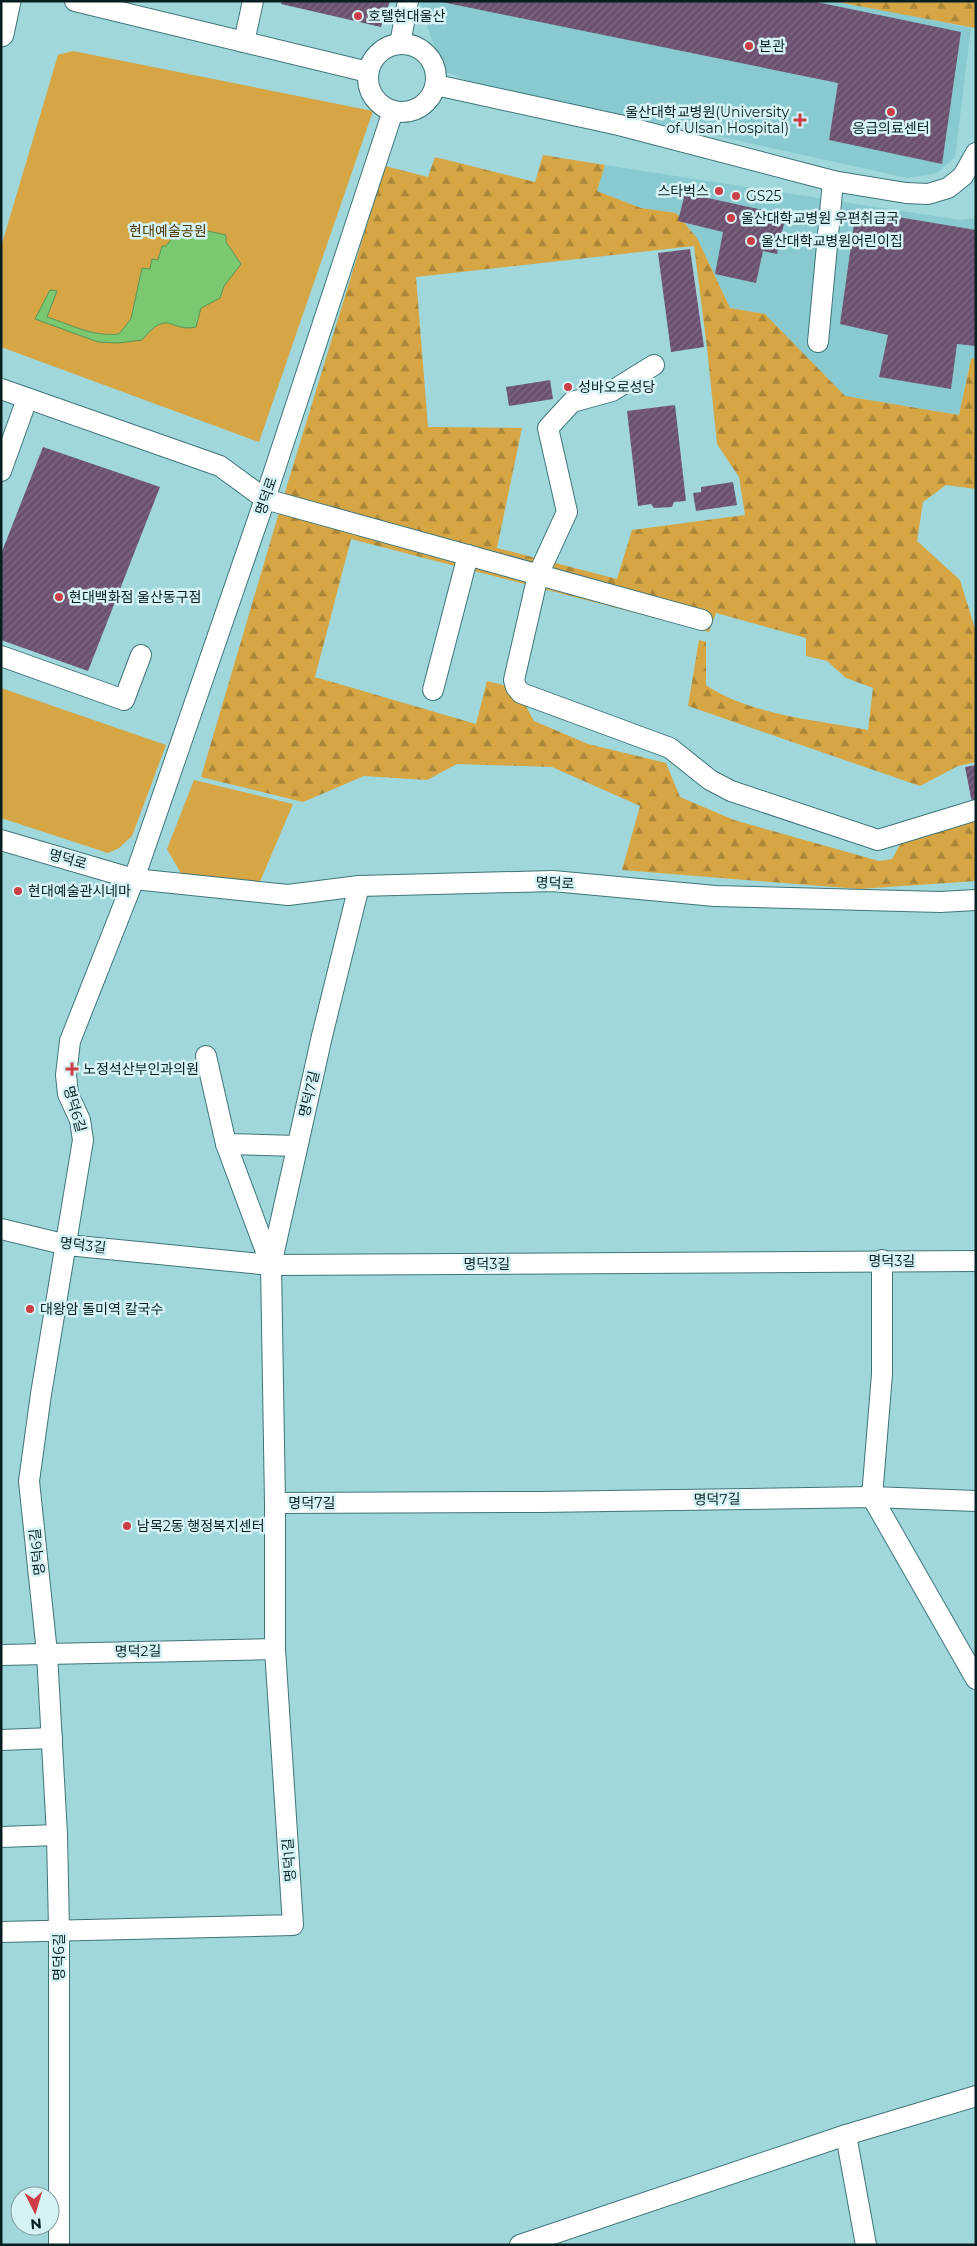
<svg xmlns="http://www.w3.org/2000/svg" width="977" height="2246" viewBox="0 0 977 2246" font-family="Montserrat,'Noto Sans KR',sans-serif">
  <defs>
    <pattern id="forest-firs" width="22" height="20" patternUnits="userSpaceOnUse" patternTransform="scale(1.25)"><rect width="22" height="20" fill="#d6a544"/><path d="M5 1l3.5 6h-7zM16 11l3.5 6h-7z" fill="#ac8638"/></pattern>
    <pattern id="building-hatch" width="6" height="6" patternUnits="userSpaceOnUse" patternTransform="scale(1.25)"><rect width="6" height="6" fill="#6b516f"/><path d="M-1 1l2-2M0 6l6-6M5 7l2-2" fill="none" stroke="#7e6c82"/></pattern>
  </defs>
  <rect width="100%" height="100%" fill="#9fd7db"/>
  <g fill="#88cacf">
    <polygon points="419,1 838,1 971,28 955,157 937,173 908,178 471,82 444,71 428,29 426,14"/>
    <polygon points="605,165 960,220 976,218 976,358 971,359 959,415 845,396 765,314 730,308 697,238 676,213 641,208 597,191"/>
  </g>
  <g fill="#d6a544">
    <polygon points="73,51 373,111 259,442 1,347 1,247 58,55"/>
    <polygon points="1,688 166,745 132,836 119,848 108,853 1,818"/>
    <polygon points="194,780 293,804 259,884 183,877 167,849"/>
  </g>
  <g fill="url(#forest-firs)" fill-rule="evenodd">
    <polygon points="832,1 976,1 976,27 975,28"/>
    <path d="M 543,155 L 605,165 L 597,191 L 641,208 L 676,213 L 697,238 L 730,308 L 765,314 L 845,396 L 959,415 L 971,359 L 976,358 L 976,489 L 946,485 L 923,502 L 917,541 L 960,580 L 976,632 L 976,762 L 958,766 L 920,786 L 688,706 L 699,640 L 706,642 L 706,685 C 750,715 816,720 868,730 L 873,688 L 846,678 L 827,661 L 806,656 L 806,638 L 716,613 L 709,632 L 351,539 L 315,677 L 476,724 L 487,681 L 507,686 L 523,701 L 534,721 L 588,744 L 666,763 L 680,797 L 734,820 L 879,861 L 892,859 L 901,843 L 976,820 L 976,881 L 859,889 L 622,870 L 640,806 L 552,767 L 457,764 L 427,780 L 364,776 L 303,802 L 201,777 L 288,482 L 385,166 L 428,177 L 435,157 L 535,182 ZM 694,246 L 707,348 L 717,444 L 739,477 L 745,515 L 632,530 L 617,579 L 497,548 L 522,428 L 428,427 L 416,277 Z"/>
  </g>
  <path fill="#7ac971" stroke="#589659" d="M 171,223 L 226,235 L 226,242 L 241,264 L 224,286 L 220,298 L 201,308 L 196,327 C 170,333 169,307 142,340 L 118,343 L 98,342 L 35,319 L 50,290 L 57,291 L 47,317 C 72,325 92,337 119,334 L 131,319 L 142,268 L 150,269 L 152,259 L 158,260 L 162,246 L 166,246 L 175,234 L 168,231 Z"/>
  <g fill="url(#building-hatch)">
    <polygon points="282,1 390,1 381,27 281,4"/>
    <polygon points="437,1 812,1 961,32 942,164 829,140 838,83"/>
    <polygon points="685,193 786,215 777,254 763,251 756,283 715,274 723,232 678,221"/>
    <polygon points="856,210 976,230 976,346 957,344 951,389 879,377 888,335 840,324"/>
    <polygon points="690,249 704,347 671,352 658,253"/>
    <polygon points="550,380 553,399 509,406 506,387"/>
    <polygon points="675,405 686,501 674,502 672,507 654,508 651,504 638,506 627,411"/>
    <polygon points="43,447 160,487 88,671 1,640 1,554"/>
    <polygon points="733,482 737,505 696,511 693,493 701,492 701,487"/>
    <polygon points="976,765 976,802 972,803 965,767"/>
  </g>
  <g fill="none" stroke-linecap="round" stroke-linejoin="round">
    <g stroke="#3f7579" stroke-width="22">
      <g id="minor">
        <polyline points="75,1 368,72"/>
        <polyline points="244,42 253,1"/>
        <polyline points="400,44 408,1"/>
        <circle cx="402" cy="78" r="34"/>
        <polyline points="436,85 619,125 833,181 906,193 928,194 948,188 963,176 976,153"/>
        <polyline points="818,342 833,181"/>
        <polyline points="654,365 612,391 572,402 548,428 567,512 538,575 514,680 516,687 521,693 670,748 710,780 731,791 878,840 976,810"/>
        <polyline points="1,389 220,466 265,499 702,620"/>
        <polyline points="1,471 27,399"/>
        <polyline points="1,656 124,700 141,655"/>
        <polyline points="433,690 468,555"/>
        <polyline points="1,840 134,879 288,895 359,886 553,881 715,896 940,902 976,900"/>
        <polyline points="206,1056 226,1144 271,1265"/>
        <polyline points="226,1144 297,1146"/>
        <polyline points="1,1229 67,1245 271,1265 976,1261"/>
        <polyline points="882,1260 882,1374 872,1497 976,1679"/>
        <polyline points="275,1503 540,1502 872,1497 976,1501"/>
        <polyline points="1,1655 275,1649"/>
        <polyline points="1,1740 52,1738"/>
        <polyline points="1,1837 57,1835"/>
        <polyline points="1,1932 293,1925 275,1649 275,1503 271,1265 322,1036 359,886"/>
        <polyline points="846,2135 866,2245"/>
        <polyline points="59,2245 59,1930 57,1835 47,1653 29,1481 41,1394 83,1140 80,1120 68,1094 66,1075 70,1041 134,879 265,499 393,111"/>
        <polyline points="520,2245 846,2135 976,2096"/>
      </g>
    </g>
    <g stroke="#3f7579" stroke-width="27">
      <polyline id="major" points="1,34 8,1"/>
    </g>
    <use href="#minor" stroke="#fff" stroke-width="20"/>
    <use href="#major" stroke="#fff" stroke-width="25"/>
  </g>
  <g fill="#cd3d45" stroke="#d7f2f4" stroke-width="2">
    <circle cx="358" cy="16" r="5"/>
    <circle cx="749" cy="46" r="5"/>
    <circle cx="891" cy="112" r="5"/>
    <path d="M797.5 112.5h5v5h5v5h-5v5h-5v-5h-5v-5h5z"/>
    <circle cx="719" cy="191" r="5"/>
    <circle cx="736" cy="196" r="5"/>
    <circle cx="731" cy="218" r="5"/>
    <circle cx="751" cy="241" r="5"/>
    <circle cx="568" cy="387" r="5"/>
    <circle cx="59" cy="597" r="5"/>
    <circle cx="18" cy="891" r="5"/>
    <path d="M69.5 1061.5h5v5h5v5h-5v5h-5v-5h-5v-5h5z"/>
    <circle cx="30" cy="1309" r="5"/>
    <circle cx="127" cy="1526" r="5"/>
  </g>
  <g text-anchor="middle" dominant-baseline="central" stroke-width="5" stroke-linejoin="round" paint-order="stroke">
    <g font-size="14" fill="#081f21" stroke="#d7f2f4" text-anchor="start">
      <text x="368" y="16">호텔현대울산</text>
      <text x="759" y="46">본관</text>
      <text x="789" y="112" text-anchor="end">울산대학교병원(University<tspan x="789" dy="16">of Ulsan Hospital)</tspan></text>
      <text x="891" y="128" text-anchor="middle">응급의료센터</text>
      <text x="709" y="191" text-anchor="end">스타벅스</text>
      <text x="746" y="196">GS25</text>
      <text x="741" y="218">울산대학교병원 우편취급국</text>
      <text x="761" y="241">울산대학교병원어린이집</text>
      <text x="578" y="387">성바오로성당</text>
      <text x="69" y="597">현대백화점 울산동구점</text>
      <text x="28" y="891">현대예술관시네마</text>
      <text x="83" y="1069">노정석산부인과의원</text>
      <text x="40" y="1309">대왕암 돌미역 칼국수</text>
      <text x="137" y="1526">남목2동 행정복지센터</text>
    </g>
    <g font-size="14" fill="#4c3602" stroke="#d7f2f4">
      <text x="168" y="231">현대예술공원</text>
    </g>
    <g font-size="14" fill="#081f21" stroke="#d7f2f4">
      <text transform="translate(266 496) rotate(-71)">명덕로</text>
      <text transform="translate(68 859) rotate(16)">명덕로</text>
      <text transform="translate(555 883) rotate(2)">명덕로</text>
      <text transform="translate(309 1094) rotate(-77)">명덕7길</text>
      <text transform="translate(75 1109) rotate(74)">명덕6길</text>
      <text transform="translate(83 1245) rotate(7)">명덕3길</text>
      <text x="892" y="1261">명덕3길</text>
      <text x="487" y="1264">명덕3길</text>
      <text transform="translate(717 1499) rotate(-1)">명덕7길</text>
      <text x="312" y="1503">명덕7길</text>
      <text transform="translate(37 1552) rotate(-96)">명덕6길</text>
      <text transform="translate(138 1651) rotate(-1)">명덕2길</text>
      <text transform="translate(289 1860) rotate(-94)">명덕1길</text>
      <text transform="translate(59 1957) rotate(-90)">명덕6길</text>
    </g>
  </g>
  <rect width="977" height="2246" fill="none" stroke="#081f21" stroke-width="5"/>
  <g transform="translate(35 2211) rotate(175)"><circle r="24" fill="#d7f2f4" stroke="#849ea0"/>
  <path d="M0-4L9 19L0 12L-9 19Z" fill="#cd3d45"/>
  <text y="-8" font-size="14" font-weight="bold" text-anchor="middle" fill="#081f21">N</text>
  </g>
</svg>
